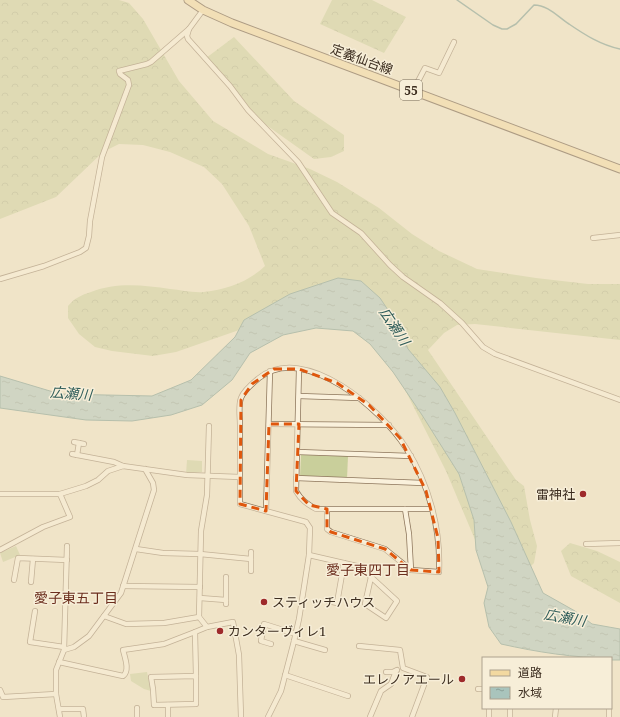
<svg xmlns="http://www.w3.org/2000/svg" width="620" height="717" viewBox="0 0 620 717" font-family="'Noto Serif','Noto Sans JP',serif">
  <defs>
    <pattern id="forest-crowns" width="20" height="18" patternUnits="userSpaceOnUse"><rect width="20" height="18" fill="#c9cf9b"/><path d="M2 6a3 3 0 1 1 6 0M12 15a3 3 0 1 1 6 0" fill="none" stroke="#aeb285"/></pattern>
    <pattern id="water-ripples" width="26" height="14" patternUnits="userSpaceOnUse"><rect width="26" height="14" fill="#a9c4bc"/><path d="M2 4q2-2 4 0t4 0M15 11q2-2 4 0t4 0" fill="none" stroke="#8ba098"/></pattern>
  </defs>
  <rect width="100%" height="100%" fill="#f0e4c8"/>
  <g fill="url(#forest-crowns)">
    <path d="M 0,0 L 119,0 L 129,3 L 143,19 L 179,81 L 213,121 L 268,154 L 310,169 L 337,182 L 379,208 L 412,234 L 439,251 L 477,269 L 536,278 L 588,284 L 620,284 L 620,340 L 475,324 L 457,325 L 444,333 L 428,350 L 516,480 L 524,486 L 530,520 L 537,546 L 534,563 L 526,571 L 476,542 L 446,471 L 393,366 L 363,330 L 312,322 L 242,329 L 176,352 L 153,356 L 112,351 L 95,347 L 79,334 L 68,318 L 68,306 C 75,298 81,295 91,292 C 116,282 144,285 170,289 C 181,290 193,293 204,292 C 227,289 248,282 265,266 L 249,226 L 222,184 L 204,167 L 170,152 L 143,145 L 119,144 L 103,152 L 56,197 L 0,219 Z"/>
    <polygon points="332,0 372,0 406,17 384,53 320,24"/>
    <polygon points="234,37 294,101 344,135 344,151 331,157 314,159 262,122 206,58"/>
    <polygon points="570,543 597,551 620,562 620,603 571,576 561,551"/>
  </g>
  <g fill="#c9cf9b">
    <polygon points="301,455 348,456 347,479 300,477"/>
    <polygon points="187,460 202,461 202,472 186,474"/>
    <polygon points="16,546 20,555 3,562 0,553"/>
    <polygon points="147,672 151,691 144,689 131,681 130,674"/>
  </g>
  <path fill="url(#water-ripples)" stroke="#6f938a" d="M 338,278 L 361,281 L 380,298 L 392,316 L 408,349 L 440,387 L 455,413 L 511,522 L 543,593 L 575,611 L 592,624 L 620,629 L 620,660 L 611,660 L 611,658 C 574,658 537,652 501,644 L 489,627 L 484,603 L 488,587 L 476,550 L 474,520 L 459,474 L 422,415 L 393,372 L 370,344 L 353,331 L 316,328 L 283,335 L 250,353 L 232,380 L 202,405 L 171,415 L 132,421 L 86,420 L 0,408 L 0,376 L 60,394 L 152,396 L 191,380 L 235,337 L 244,320 L 290,294 Z"/>
  <g fill="none" stroke-linecap="round" stroke-linejoin="round">
    <path stroke="#6f938a" stroke-width="1.5" d="M 457,0 L 493,25 L 502,29 L 507,29 L 516,24 L 534,5 C 548,5 558,17 569,24 C 585,35 601,45 620,49"/>
    <g stroke="#8d765c" stroke-width="6">
      <g id="minor">
        <polyline points="189,29 187,36 188,39 230,86 248,110 298,162 332,213 361,233 390,265 403,277 440,303 462,323 483,347 495,354 620,400"/>
        <polyline points="413,91 425,68 439,73 454,42"/>
        <polyline points="593,238 620,235"/>
        <polyline points="0,279 44,266 80,252 86,248 89,236 90,221 102,157 129,85 128,80 120,74 119,71 147,64 151,62 189,29 203,10"/>
        <path d="M 299,369 L 296,491 C 301,500 307,504 316,509 L 432,509"/>
        <polyline points="299,396 359,398"/>
        <polyline points="269,424 389,425"/>
        <polyline points="74,442 84,444"/>
        <polyline points="298,452 411,456"/>
        <polyline points="72,454 114,462 123,466"/>
        <polyline points="77,455 79,443"/>
        <polyline points="296,478 423,483"/>
        <polyline points="0,494 60,494 70,517 43,527 0,550"/>
        <polyline points="60,494 86,486 98,480 108,471 123,466 187,475 240,477"/>
        <polyline points="405,509 409,534 411,570"/>
        <polyline points="266,511 270,371"/>
        <polyline points="586,544 620,543"/>
        <polyline points="136,549 163,553 200,554 251,559"/>
        <polyline points="251,552 251,571"/>
        <polyline points="309,555 361,567 371,577 365,604 386,618 397,601 371,577"/>
        <polyline points="14,580 18,558 67,560"/>
        <polyline points="31,582 33,559"/>
        <polyline points="123,586 200,587"/>
        <polyline points="200,598 226,600"/>
        <polyline points="328,601 337,603 344,563"/>
        <polyline points="226,604 226,577"/>
        <polyline points="35,611 30,642 64,647"/>
        <polyline points="104,616 126,624 164,623 199,617 207,627 233,622 239,655 241,717"/>
        <polyline points="199,617 201,531 207,495 209,426"/>
        <polyline points="294,641 325,650"/>
        <polyline points="271,644 261,641 264,624 296,634"/>
        <polyline points="359,646 400,650 403,668 427,677 412,717"/>
        <polyline points="64,650 67,546"/>
        <path d="M 59,662 L 123,676 C 130,671 125,658 123,650 L 164,644 L 195,632"/>
        <polyline points="386,672 393,672 397,670"/>
        <polyline points="285,675 348,696"/>
        <polygon points="196,676 196,704 154,705 153,689 151,677"/>
        <polyline points="196,676 195,632 207,627"/>
        <polyline points="478,689 483,689"/>
        <polyline points="0,690 3,697 56,694"/>
        <polyline points="59,709 83,709 84,717"/>
        <polyline points="60,717 56,694 56,670 64,650 74,647 89,636 121,593 154,490 153,483 145,469"/>
        <polyline points="137,717 137,708"/>
        <polyline points="168,717 168,705"/>
        <path d="M 268,717 L 281,691 L 294,641 L 299,619 L 309,555 L 310,528 L 306,522 L 240,504 C 240,478 240,452 240,425 C 240,417 238,406 241,398 C 244,390 253,383 259,378 C 305,342 382,410 406,448 C 429,484 441,529 439,572 L 411,570 L 385,549 L 331,532 L 327,529 L 327,509"/>
        <polyline points="370,717 381,691 391,684 396,671"/>
        <polyline points="489,717 489,708"/>
        <polyline points="510,717 510,708"/>
        <polyline points="555,717 556,708"/>
        <polyline points="609,717 609,708"/>
      </g>
    </g>
    <g stroke="#5b4430" stroke-width="9">
      <polyline id="primary" points="188,0 203,10 232,23 620,169"/>
    </g>
    <use href="#minor" stroke="#faf1dc" stroke-width="4.5"/>
    <use href="#primary" stroke="#f3d9a0" stroke-width="7"/>
  </g>
  <path d="M0 0H620V717H0ZM 274,369 L 299,369 L 337,383 L 369,405 L 400,438 L 426,491 L 438,538 L 439,572 L 411,570 L 385,549 L 331,532 L 327,529 L 327,509 L 309,505 L 296,491 L 299,424 L 269,424 L 266,511 L 240,504 L 241,400 L 252,384 Z" fill="#f0e4c8" fill-opacity=".55" fill-rule="evenodd"/>
  <path fill="none" stroke="#df570d" stroke-width="3" stroke-dasharray="8 5" stroke-linejoin="round" d="M 274,369 L 299,369 L 337,383 L 369,405 L 400,438 L 426,491 L 438,538 L 439,572 L 411,570 L 385,549 L 331,532 L 327,529 L 327,509 L 309,505 L 296,491 L 299,424 L 269,424 L 266,511 L 240,504 L 241,400 L 252,384 Z"/>
  <g fill="#9e2a2b" stroke="#f7eed8" stroke-width="1.5">
    <circle cx="583" cy="494" r="4"/>
    <circle cx="264" cy="602" r="4"/>
    <circle cx="220" cy="631" r="4"/>
    <circle cx="462" cy="679" r="4"/>
  </g>
  <g text-anchor="middle" dominant-baseline="central" stroke-width="3" stroke-linejoin="round" paint-order="stroke">
    <rect fill="#f7eed8" stroke="#756857" stroke-width="1" x="400" y="80" width="22" height="20" rx="3"/>
    <g font-size="12" font-weight="bold" fill="#3d2e20">
      <text x="411" y="90">55</text>
    </g>
    <g font-size="13" fill="#3d2e20" stroke="#f7eed8">
      <text transform="translate(362 59) rotate(20)">定義仙台線</text>
    </g>
    <g font-size="13" fill="#3d2e20" stroke="#f7eed8" text-anchor="end">
      <text x="575" y="494">雷神社</text>
      <text x="272" y="602" text-anchor="start">スティッチハウス</text>
      <text x="228" y="631" text-anchor="start">カンターヴィレ1</text>
      <text x="454" y="679">エレノアエール</text>
    </g>
    <g font-size="14" font-style="italic" fill="#2f5d5a" stroke="#f7eed8">
      <text transform="translate(395 326) rotate(56)">広瀬川</text>
      <text transform="translate(71 393) rotate(4)">広瀬川</text>
      <text transform="translate(565 617) rotate(10)">広瀬川</text>
    </g>
    <g font-size="14" fill="#6b2e1e" stroke="#f7eed8">
      <text x="368" y="569">愛子東四丁目</text>
      <text x="76" y="597">愛子東五丁目</text>
    </g>
  </g>
  <rect x="482" y="657" width="130" height="52" fill="#f7eed8" stroke="#ada18e"/>
  <rect x="490" y="670" width="20" height="6" fill="#f3d9a0" stroke="#ada18e"/>
  <text x="518" y="677" font-size="12" fill="#3d2e20">道路</text>
  <rect x="490" y="687" width="20" height="12" fill="url(#water-ripples)" stroke="#ada18e"/>
  <text x="518" y="697" font-size="12" fill="#3d2e20">水域</text>
</svg>
